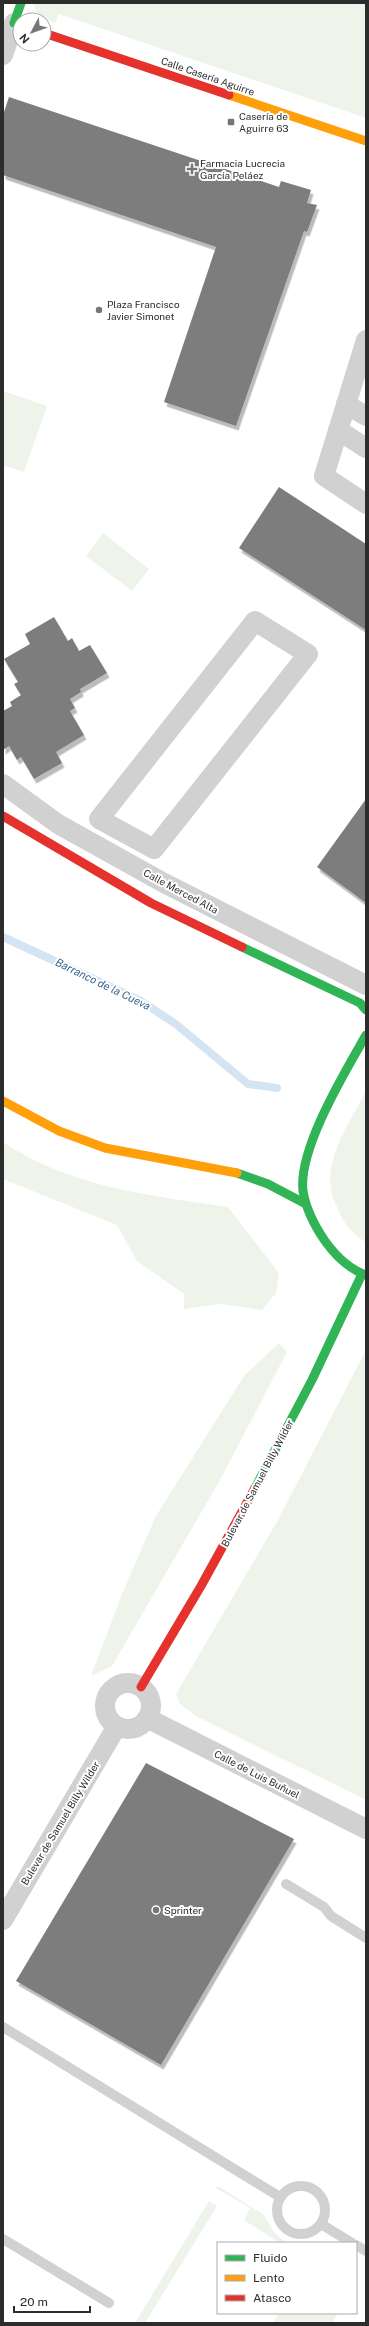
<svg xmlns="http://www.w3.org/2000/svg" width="369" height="2326" viewBox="0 0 369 2326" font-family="'Public Sans',sans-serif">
  <defs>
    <filter id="shadow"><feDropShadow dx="2.5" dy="4.5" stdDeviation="0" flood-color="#0004"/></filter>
  </defs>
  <rect width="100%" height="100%" fill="#fff"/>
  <g fill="#eef4ea">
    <polygon points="33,3 366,3 366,118 59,14 55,23 38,16"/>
    <polygon points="3,391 47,406 24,472 3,465"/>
    <polygon points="103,533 149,569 132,591 86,556"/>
    <path d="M 366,1091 L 366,1242 C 354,1236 343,1223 339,1211 C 336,1205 333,1199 332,1194 C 323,1159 351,1120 366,1091 Z"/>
    <path d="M 3,1142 C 72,1188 149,1195 228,1207 L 279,1273 L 276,1293 L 262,1310 L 221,1304 L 184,1309 L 184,1294 L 137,1261 L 117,1225 L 3,1179 Z"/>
    <polygon points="279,1343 287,1352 220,1480 112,1666 91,1676 122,1594 156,1516 244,1376"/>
    <polygon points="366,1350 366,1800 196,1716 180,1704 176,1694 278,1520"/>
    <polygon points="218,2186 264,2215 274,2232 281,2239 291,2243 280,2243 244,2220 250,2208 216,2188"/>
    <polygon points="209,2201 217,2206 145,2323 135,2323"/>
    <polygon points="279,2313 338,2313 332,2323 273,2323"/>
  </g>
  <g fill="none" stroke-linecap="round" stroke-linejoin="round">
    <polyline stroke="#d5e4f2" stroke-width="8" points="3,937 141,1001 177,1025 248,1084 277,1088"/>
  </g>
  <g fill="#7d7d7d" filter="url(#shadow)">
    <polygon points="9,97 279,187 281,181 311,190 307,203 317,205 307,232 304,231 236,426 164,402 216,247 3,175 3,115"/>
    <polygon points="279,487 366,544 366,630 239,548"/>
    <polygon points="54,617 68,641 72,638 79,651 90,645 107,673 80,689 81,692 70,699 75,708 70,711 84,735 56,752 62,763 34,779 21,757 17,760 9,746 3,750 3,711 12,706 10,702 21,695 14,684 18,682 4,659 30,644 25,634"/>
    <polygon points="366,799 366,903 317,867"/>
    <polygon points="146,1763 294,1839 161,2065 16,1981"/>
  </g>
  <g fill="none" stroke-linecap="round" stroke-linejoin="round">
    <g stroke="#d1d1d1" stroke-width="10">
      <polyline points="286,1884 324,1907 331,1916 366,1938"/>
      <polyline points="3,2027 280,2197"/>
      <circle cx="301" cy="2210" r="24"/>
      <polyline points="321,2224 352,2243"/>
      <polyline points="3,2239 109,2303"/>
      <polyline points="356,2245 366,2251"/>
    </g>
    <g stroke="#d1d1d1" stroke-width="20">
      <polyline points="3,55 14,23"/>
      <polyline points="366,340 324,476 366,504"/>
      <polyline points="346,404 366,416"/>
      <polyline points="338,430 366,448"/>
      <polygon points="255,621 308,654 154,849 99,819"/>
      <polyline points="3,784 58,824 164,883 366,985"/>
      <circle cx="128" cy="1706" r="23"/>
      <polyline points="147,1718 366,1829"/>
      <polyline points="3,1920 117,1726"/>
    </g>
    <g stroke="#30b455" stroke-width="9">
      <polyline points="14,23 21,3"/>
      <polyline points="242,947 360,1003 366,1010"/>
      <path d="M 366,1035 C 345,1072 298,1149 303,1191 C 306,1210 314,1225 325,1241 C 335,1255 349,1269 366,1275"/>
      <polyline points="237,1173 268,1184 304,1203"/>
      <polyline points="255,1488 312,1380 362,1274"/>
    </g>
    <g stroke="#ff9f0a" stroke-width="9">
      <polyline points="229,95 366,141"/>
      <polyline points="3,1101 59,1131 105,1148 237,1173"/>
    </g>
    <g stroke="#e5322d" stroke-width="9">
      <polyline points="44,33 229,95"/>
      <polyline points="3,816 151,903 242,947"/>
      <polyline points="141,1687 201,1586 255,1488"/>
    </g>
  </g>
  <g fill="#767676" stroke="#fff" stroke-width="1.5">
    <rect x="227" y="118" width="8" height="8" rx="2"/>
    <path d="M190 163h4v4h4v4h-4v4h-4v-4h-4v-4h4z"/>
    <circle cx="99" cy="310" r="4"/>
    <circle cx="156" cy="1910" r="4"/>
  </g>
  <g text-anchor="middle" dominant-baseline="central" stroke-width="4" stroke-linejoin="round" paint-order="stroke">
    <g font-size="10" fill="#2c2c2c" stroke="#fff">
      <text transform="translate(208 76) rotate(19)">Calle Casería Aguirre</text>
      <text transform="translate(181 891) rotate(28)">Calle Merced Alta</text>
      <text transform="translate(257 1483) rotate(-62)">Bulevar de Samuel Billy Wilder</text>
      <text transform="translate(257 1774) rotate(27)">Calle de Luis Buñuel</text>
      <text transform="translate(60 1823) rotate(-59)">Bulevar de Samuel Billy Wilder</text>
    </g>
    <g font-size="10" fill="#2c2c2c" stroke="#fff" text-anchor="start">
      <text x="239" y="116">Casería de<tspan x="239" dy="12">Aguirre 63</tspan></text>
      <text x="200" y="163">Farmacia Lucrecia<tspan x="200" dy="12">García Peláez</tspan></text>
      <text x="107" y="304">Plaza Francisco<tspan x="107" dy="12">Javier Simonet</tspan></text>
      <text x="164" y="1910">Sprinter</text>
    </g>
    <g font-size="11" font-style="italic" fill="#386690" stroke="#fff">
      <text transform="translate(103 984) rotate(26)">Barranco de la Cueva</text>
    </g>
  </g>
  <rect width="369" height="2326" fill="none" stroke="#2c2c2c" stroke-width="8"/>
  <rect x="217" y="2242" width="140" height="72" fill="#ffffff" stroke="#ababab"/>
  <rect x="225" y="2255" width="20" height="6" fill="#30b455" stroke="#ababab"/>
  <text x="253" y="2262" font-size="12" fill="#2c2c2c">Fluido</text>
  <rect x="225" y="2275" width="20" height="6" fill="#ff9f0a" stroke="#ababab"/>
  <text x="253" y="2282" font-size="12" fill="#2c2c2c">Lento</text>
  <rect x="225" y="2295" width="20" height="6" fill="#e5322d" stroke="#ababab"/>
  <text x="253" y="2302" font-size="12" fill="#2c2c2c">Atasco</text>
  <g transform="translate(32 32) rotate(229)"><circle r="19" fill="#ffffff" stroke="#ababab"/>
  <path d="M0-3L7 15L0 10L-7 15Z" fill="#767676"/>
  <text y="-6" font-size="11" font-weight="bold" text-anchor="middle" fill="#2c2c2c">N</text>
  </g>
  <path d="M14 2306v6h76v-6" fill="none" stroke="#2c2c2c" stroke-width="2"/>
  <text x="20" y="2306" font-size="12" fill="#2c2c2c" stroke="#ffffff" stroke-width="3" paint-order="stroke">20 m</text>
</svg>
